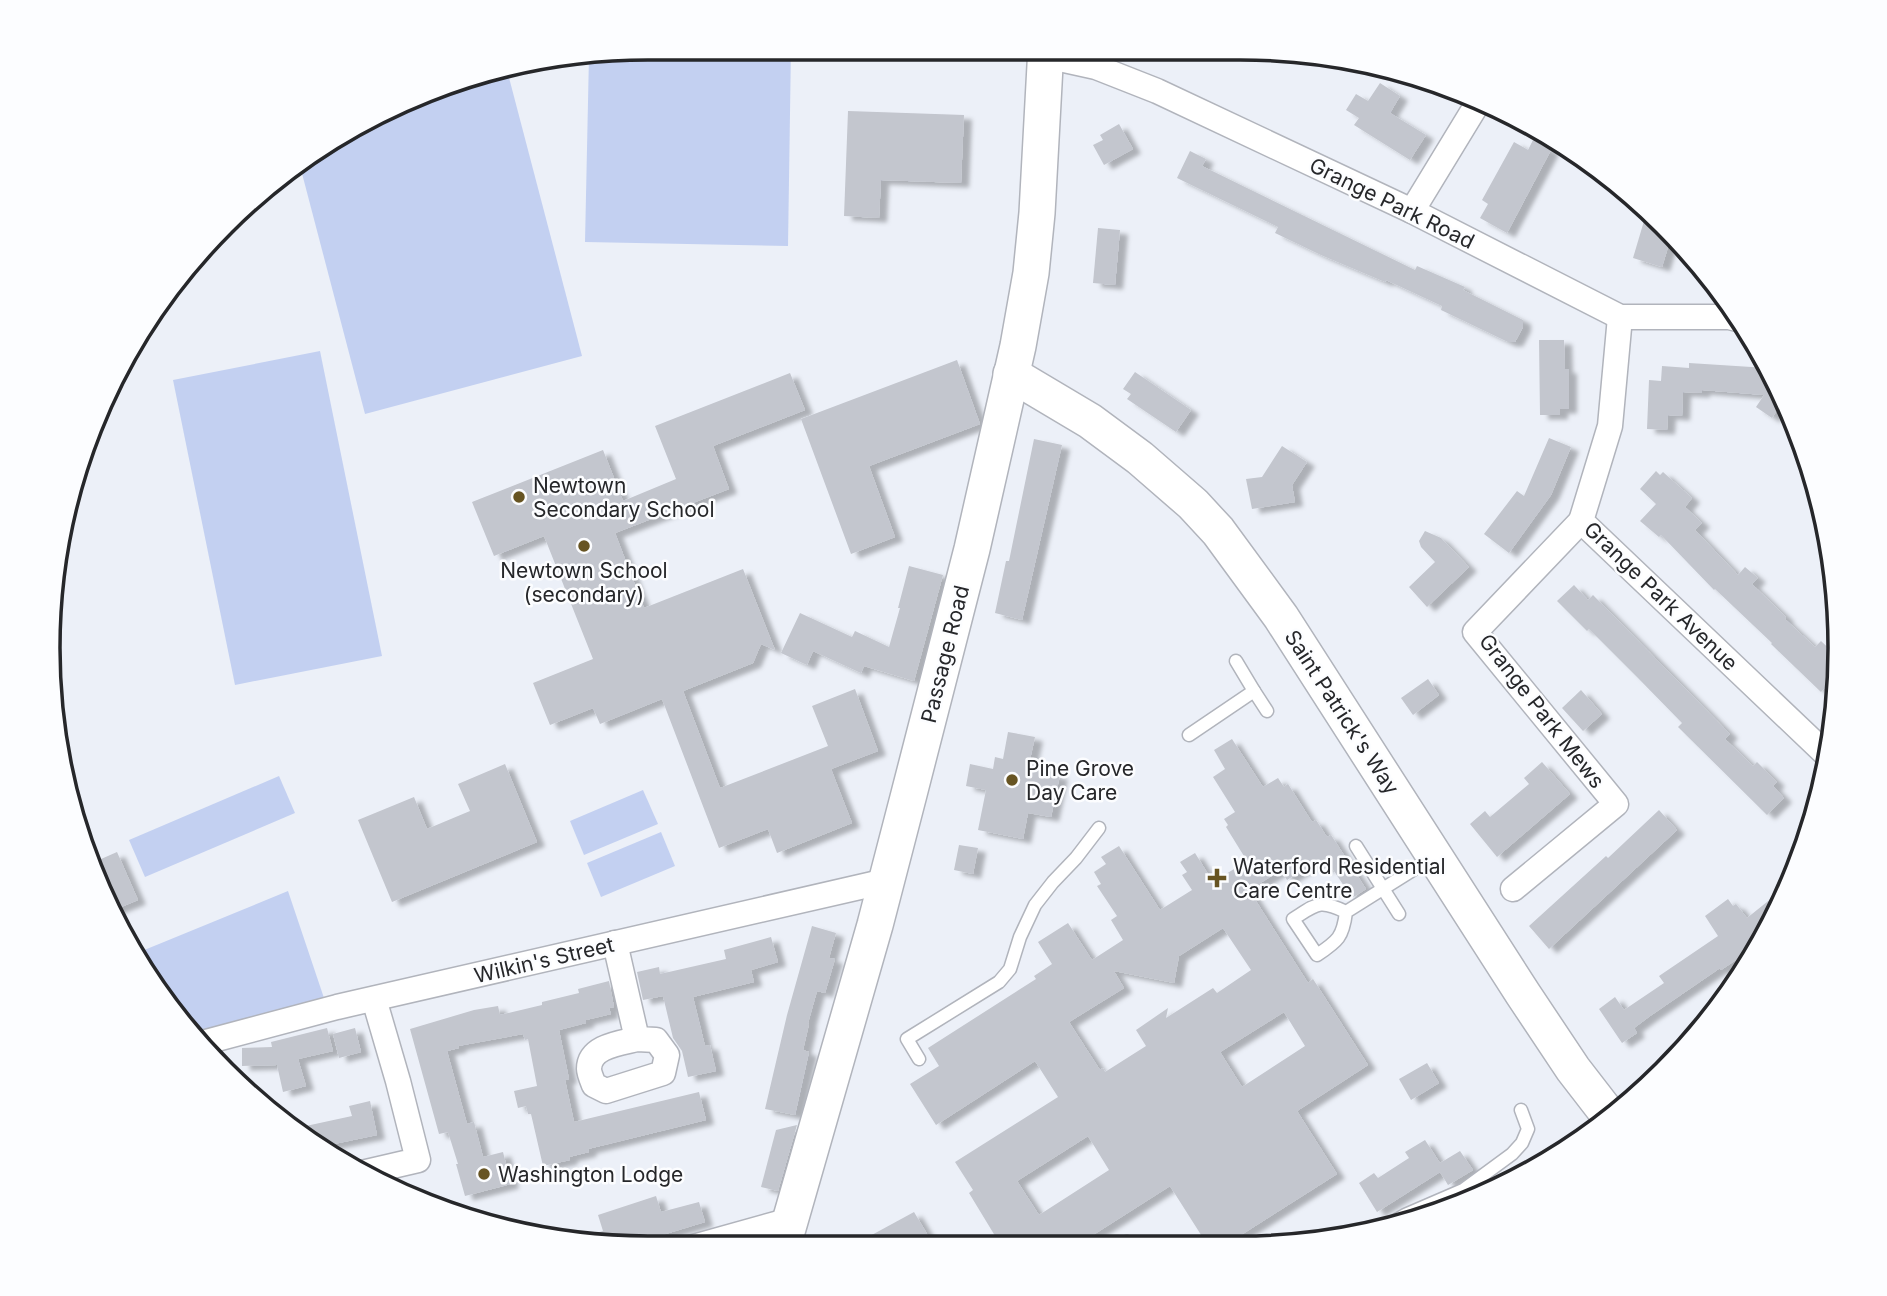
<svg xmlns="http://www.w3.org/2000/svg" width="1887" height="1296" viewBox="0 0 1887 1296" font-family="Inter,sans-serif">
  <defs>
    <filter id="shadow"><feDropShadow dx="8" dy="4.5" stdDeviation="2" flood-color="#0004"/></filter>
  </defs>
  <rect width="100%" height="100%" fill="#ecf0f8"/>
  <g fill="#c3d0f1">
    <polygon points="648,47 791,47 788,246 585,242 589,55"/>
    <polygon points="506,66 582,356 365,414 299,162 315,148 492,68"/>
    <polygon points="320,351 382,656 235,685 173,380"/>
    <polygon points="279,776 295,813 145,877 129,840"/>
    <polygon points="643,790 658,824 584,855 570,821"/>
    <polygon points="661,832 675,866 601,897 587,863"/>
    <polygon points="288,891 325,1001 195,1034 137,953"/>
  </g>
  <g fill="#c3c6ce" fill-rule="evenodd" filter="url(#shadow)">
    <polygon points="1380,83 1400,96 1390,113 1426,135 1410,160 1354,125 1359,118 1346,110 1356,94 1368,101"/>
    <polygon points="848,111 964,115 961,183 881,180 879,218 844,216"/>
    <polygon points="1119,124 1133,149 1104,165 1093,145 1103,140 1100,135"/>
    <polygon points="1533,140 1551,150 1507,233 1480,218 1488,204 1482,200 1514,142 1528,150"/>
    <polygon points="1190,151 1206,159 1202,166 1415,270 1417,266 1465,287 1463,290 1523,320 1523,327 1515,342 1508,342 1441,310 1442,306 1386,280 1385,282 1321,255 1275,233 1278,227 1177,178"/>
    <polygon points="1644,221 1669,229 1672,234 1662,267 1633,258"/>
    <polygon points="1098,228 1120,230 1115,285 1093,283"/>
    <polygon points="1539,340 1564,340 1565,369 1569,369 1569,409 1560,409 1560,415 1540,415"/>
    <polygon points="957,360 980,424 869,466 895,537 851,554 801,419"/>
    <polygon points="1689,363 1767,368 1784,399 1772,418 1756,407 1764,395 1702,390 1702,393 1683,392 1682,416 1668,415 1667,430 1647,429 1649,380 1661,381 1662,366 1689,368"/>
    <polygon points="1135,372 1191,410 1176,432 1127,399 1131,394 1123,389"/>
    <polygon points="790,373 805,410 713,446 729,489 615,533 644,608 743,569 775,650 761,644 753,663 683,691 720,788 828,746 812,706 855,689 878,751 831,769 852,823 777,853 768,829 719,848 662,699 600,724 593,708 550,725 533,683 593,659 544,536 494,556 472,502 603,450 623,501 676,479 655,426"/>
    <polygon points="1549,438 1571,447 1551,495 1509,553 1484,534 1517,491 1524,496"/>
    <polygon points="1034,439 1062,445 1022,620 995,613 1006,561 1009,561"/>
    <polygon points="1282,446 1307,462 1292,485 1295,502 1252,509 1246,479 1262,477"/>
    <polygon points="1656,471 1660,475 1663,472 1692,498 1685,507 1702,523 1695,530 1738,575 1745,567 1758,578 1752,584 1786,617 1785,619 1815,647 1821,641 1839,658 1837,675 1821,692 1771,644 1772,643 1715,589 1714,590 1661,535 1659,537 1640,521 1656,504 1640,489"/>
    <polygon points="1425,531 1441,538 1469,567 1427,607 1409,587 1435,562 1421,547 1419,541"/>
    <polygon points="909,566 943,575 914,681 864,666 861,673 813,651 807,665 781,653 800,613 852,637 855,631 889,647 900,608 898,608"/>
    <polygon points="1574,585 1588,600 1593,595 1730,734 1725,739 1753,766 1757,762 1777,782 1773,786 1784,798 1767,815 1678,727 1682,723 1638,678 1589,629 1587,631 1557,601"/>
    <polygon points="1428,679 1439,695 1413,715 1401,698"/>
    <polygon points="1581,690 1602,714 1583,731 1562,708"/>
    <polygon points="1008,732 1035,737 1029,764 1050,768 1049,773 1060,775 1051,817 1028,813 1023,839 978,830 986,790 966,786 970,764 993,769 995,757 1003,759"/>
    <path d="M 1232,739 L 1263,787 L 1278,778 L 1284,787 L 1288,784 L 1312,822 L 1316,820 L 1327,837 L 1331,835 L 1366,889 L 1352,898 L 1330,865 L 1324,869 L 1318,860 L 1287,880 L 1281,870 L 1249,890 L 1308,983 L 1313,979 L 1368,1065 L 1297,1111 L 1337,1174 L 1219,1249 L 1210,1249 L 1170,1186 L 1071,1249 L 1003,1249 L 969,1193 L 973,1190 L 955,1162 L 1058,1097 L 1035,1061 L 936,1125 L 910,1084 L 939,1066 L 928,1048 L 1036,979 L 1034,976 L 1052,964 L 1038,942 L 1068,923 L 1092,960 L 1123,940 L 1111,920 L 1117,916 L 1097,886 L 1101,884 L 1094,872 L 1106,864 L 1101,857 L 1119,846 L 1160,910 L 1192,890 L 1182,875 L 1187,872 L 1180,862 L 1195,853 L 1213,882 L 1247,861 L 1226,827 L 1228,825 L 1224,819 L 1235,812 L 1213,777 L 1225,769 L 1214,750 ZM 1223,928 L 1251,970 L 1217,993 L 1213,988 L 1166,1018 L 1168,1008 L 1136,1030 L 1146,1046 L 1105,1072 L 1103,1068 L 1100,1070 L 1069,1022 L 1124,988 L 1114,971 L 1174,983 L 1179,956 ZM 1284,1012 L 1305,1046 L 1242,1087 L 1220,1052 ZM 1088,1136 L 1109,1170 L 1039,1215 L 1017,1181 Z"/>
    <polygon points="1542,762 1570,794 1497,857 1470,824 1485,811 1490,817 1529,784 1524,778"/>
    <polygon points="505,764 537,842 392,902 358,820 414,797 427,829 470,811 458,784"/>
    <polygon points="1659,810 1677,830 1549,949 1529,926 1606,856 1608,858"/>
    <polygon points="959,845 978,848 973,874 954,870"/>
    <polygon points="117,852 138,900 109,912 92,863"/>
    <polygon points="1792,882 1758,945 1721,970 1720,968 1650,1016 1634,1028 1637,1033 1622,1043 1599,1009 1615,997 1624,1010 1664,983 1659,976 1718,936 1705,916 1728,899 1733,906 1736,904 1747,918"/>
    <polygon points="812,926 836,933 829,958 835,959 825,993 817,991 808,1023 809,1024 803,1050 809,1052 795,1115 765,1109 787,1015"/>
    <polygon points="771,937 778,962 751,970 754,982 693,997 705,1046 710,1045 716,1071 688,1077 682,1051 673,1038 663,996 643,1000 637,972 659,967 660,974 726,959 724,950"/>
    <polygon points="609,981 614,1007 609,1008 611,1014 586,1020 586,1023 559,1030 569,1079 565,1080 574,1122 699,1092 706,1120 588,1149 589,1152 569,1157 570,1160 543,1166 531,1114 528,1114 526,1106 518,1108 514,1091 537,1086 528,1039 525,1040 523,1034 458,1046 459,1048 447,1051 467,1124 474,1122 483,1157 503,1152 511,1184 465,1196 456,1164 458,1164 448,1132 439,1134 410,1029 474,1010 498,1006 500,1015 542,1005 542,1002 579,993 578,989"/>
    <polygon points="327,1028 333,1051 298,1059 306,1086 283,1092 277,1065 242,1066 242,1048 272,1047 271,1042"/>
    <polygon points="355,1028 361,1052 339,1058 333,1034"/>
    <polygon points="1427,1063 1439,1083 1411,1100 1399,1079"/>
    <polygon points="370,1101 377,1135 315,1148 292,1129 352,1116 349,1106"/>
    <polygon points="797,1125 778,1191 761,1187 776,1130"/>
    <polygon points="1425,1140 1440,1163 1460,1151 1473,1170 1448,1185 1440,1172 1377,1212 1359,1183 1374,1173 1378,1178 1409,1158 1405,1152"/>
    <polygon points="656,1196 661,1212 699,1202 705,1222 626,1246 570,1241 603,1231 598,1215"/>
    <polygon points="914,1212 936,1249 846,1249"/>
  </g>
  <g fill="none" stroke-linecap="round" stroke-linejoin="round">
    <g stroke="#b1b4bc" stroke-width="15">
      <g id="service">
        <polyline points="1236,661 1254,691"/>
        <polyline points="1189,735 1254,691 1267,711"/>
        <polyline points="1356,846 1399,914"/>
        <path d="M 1346,912 C 1319,899 1317,904 1293,919 L 1317,955 C 1338,941 1343,937 1346,912 L 1432,858"/>
        <polyline points="919,1059 907,1039 999,982 1010,969 1020,937 1035,905 1053,882 1076,858 1099,828"/>
        <polyline points="1381,1229 1405,1215 1463,1190 1512,1154 1522,1143 1528,1129 1521,1110"/>
        <polyline points="1116,1249 1127,1242"/>
      </g>
    </g>
    <g stroke="#b1b4bc" stroke-width="27">
      <g id="minor">
        <polyline points="1046,56 1096,67 1157,91 1412,211 1620,317 1729,317 1741,320"/>
        <polyline points="1412,211 1479,101"/>
        <polyline points="1620,317 1610,426 1581,521 1829,757"/>
        <polyline points="1513,889 1616,804 1475,632 1581,521"/>
        <path d="M 615,943 L 637,1039 L 656,1040 L 667,1055 L 663,1073 L 606,1091 L 594,1085 C 592,1080 589,1073 589,1069 C 589,1046 621,1043 637,1039"/>
        <polyline points="202,1043 337,1007 886,881"/>
        <polyline points="362,1173 418,1160 398,1081 374,999"/>
        <polyline points="686,1249 790,1220"/>
      </g>
    </g>
    <g stroke="#b1b4bc" stroke-width="38">
      <g id="secondary">
        <polyline points="1011,374 1090,421 1140,458 1193,504 1218,531 1281,617 1523,994 1573,1069 1607,1113"/>
        <polyline points="782,1249 875,925 909,794 972,549 1018,346 1031,273 1037,213 1046,47"/>
      </g>
    </g>
    <use href="#service" stroke="#fff" stroke-width="12"/>
    <use href="#minor" stroke="#fff" stroke-width="24"/>
    <use href="#secondary" stroke="#fff" stroke-width="35"/>
  </g>
  <g fill="#675422" stroke="#fcfdff" stroke-width="2.5">
    <circle cx="519" cy="497" r="7"/>
    <circle cx="584" cy="546" r="7"/>
    <circle cx="1012" cy="780" r="7"/>
    <path d="M1213.5 867.5h7v7h7v7h-7v7h-7v-7h-7v-7h7z"/>
    <circle cx="484" cy="1174" r="7"/>
  </g>
  <g text-anchor="middle" dominant-baseline="central" stroke-width="5" stroke-linejoin="round" paint-order="stroke">
    <g font-size="21" fill="#26272a" stroke="#fcfdff">
      <text transform="translate(1392 203) rotate(26)">Grange Park Road</text>
      <text transform="translate(1661 596) rotate(44)">Grange Park Avenue</text>
      <text transform="translate(945 654) rotate(-76)">Passage Road</text>
      <text transform="translate(1542 711) rotate(52)">Grange Park Mews</text>
      <text transform="translate(1342 712) rotate(57)">Saint Patrick's Way</text>
      <text transform="translate(544 960) rotate(-13)">Wilkin's Street</text>
    </g>
    <g font-size="21" fill="#26272a" stroke="#fcfdff" text-anchor="start">
      <text x="533" y="485">Newtown<tspan x="533" dy="24">Secondary School</tspan></text>
      <text x="584" y="570" text-anchor="middle">Newtown School<tspan x="584" dy="24">(secondary)</tspan></text>
      <text x="1026" y="768">Pine Grove<tspan x="1026" dy="24">Day Care</tspan></text>
      <text x="1233" y="866">Waterford Residential<tspan x="1233" dy="24">Care Centre</tspan></text>
      <text x="498" y="1174">Washington Lodge</text>
    </g>
  </g>
  <path d="M0 0H1887V1296H0ZM648 60H1240A588 588 0 0 1 1828 648V648A588 588 0 0 1 1240 1236H648A588 588 0 0 1 60 648V648A588 588 0 0 1 648 60Z" fill="#fcfdff" fill-rule="evenodd"/>
  <path fill="none" stroke="#26272a" stroke-width="3.5" d="M648 60H1240A588 588 0 0 1 1828 648V648A588 588 0 0 1 1240 1236H648A588 588 0 0 1 60 648V648A588 588 0 0 1 648 60Z"/>
</svg>
